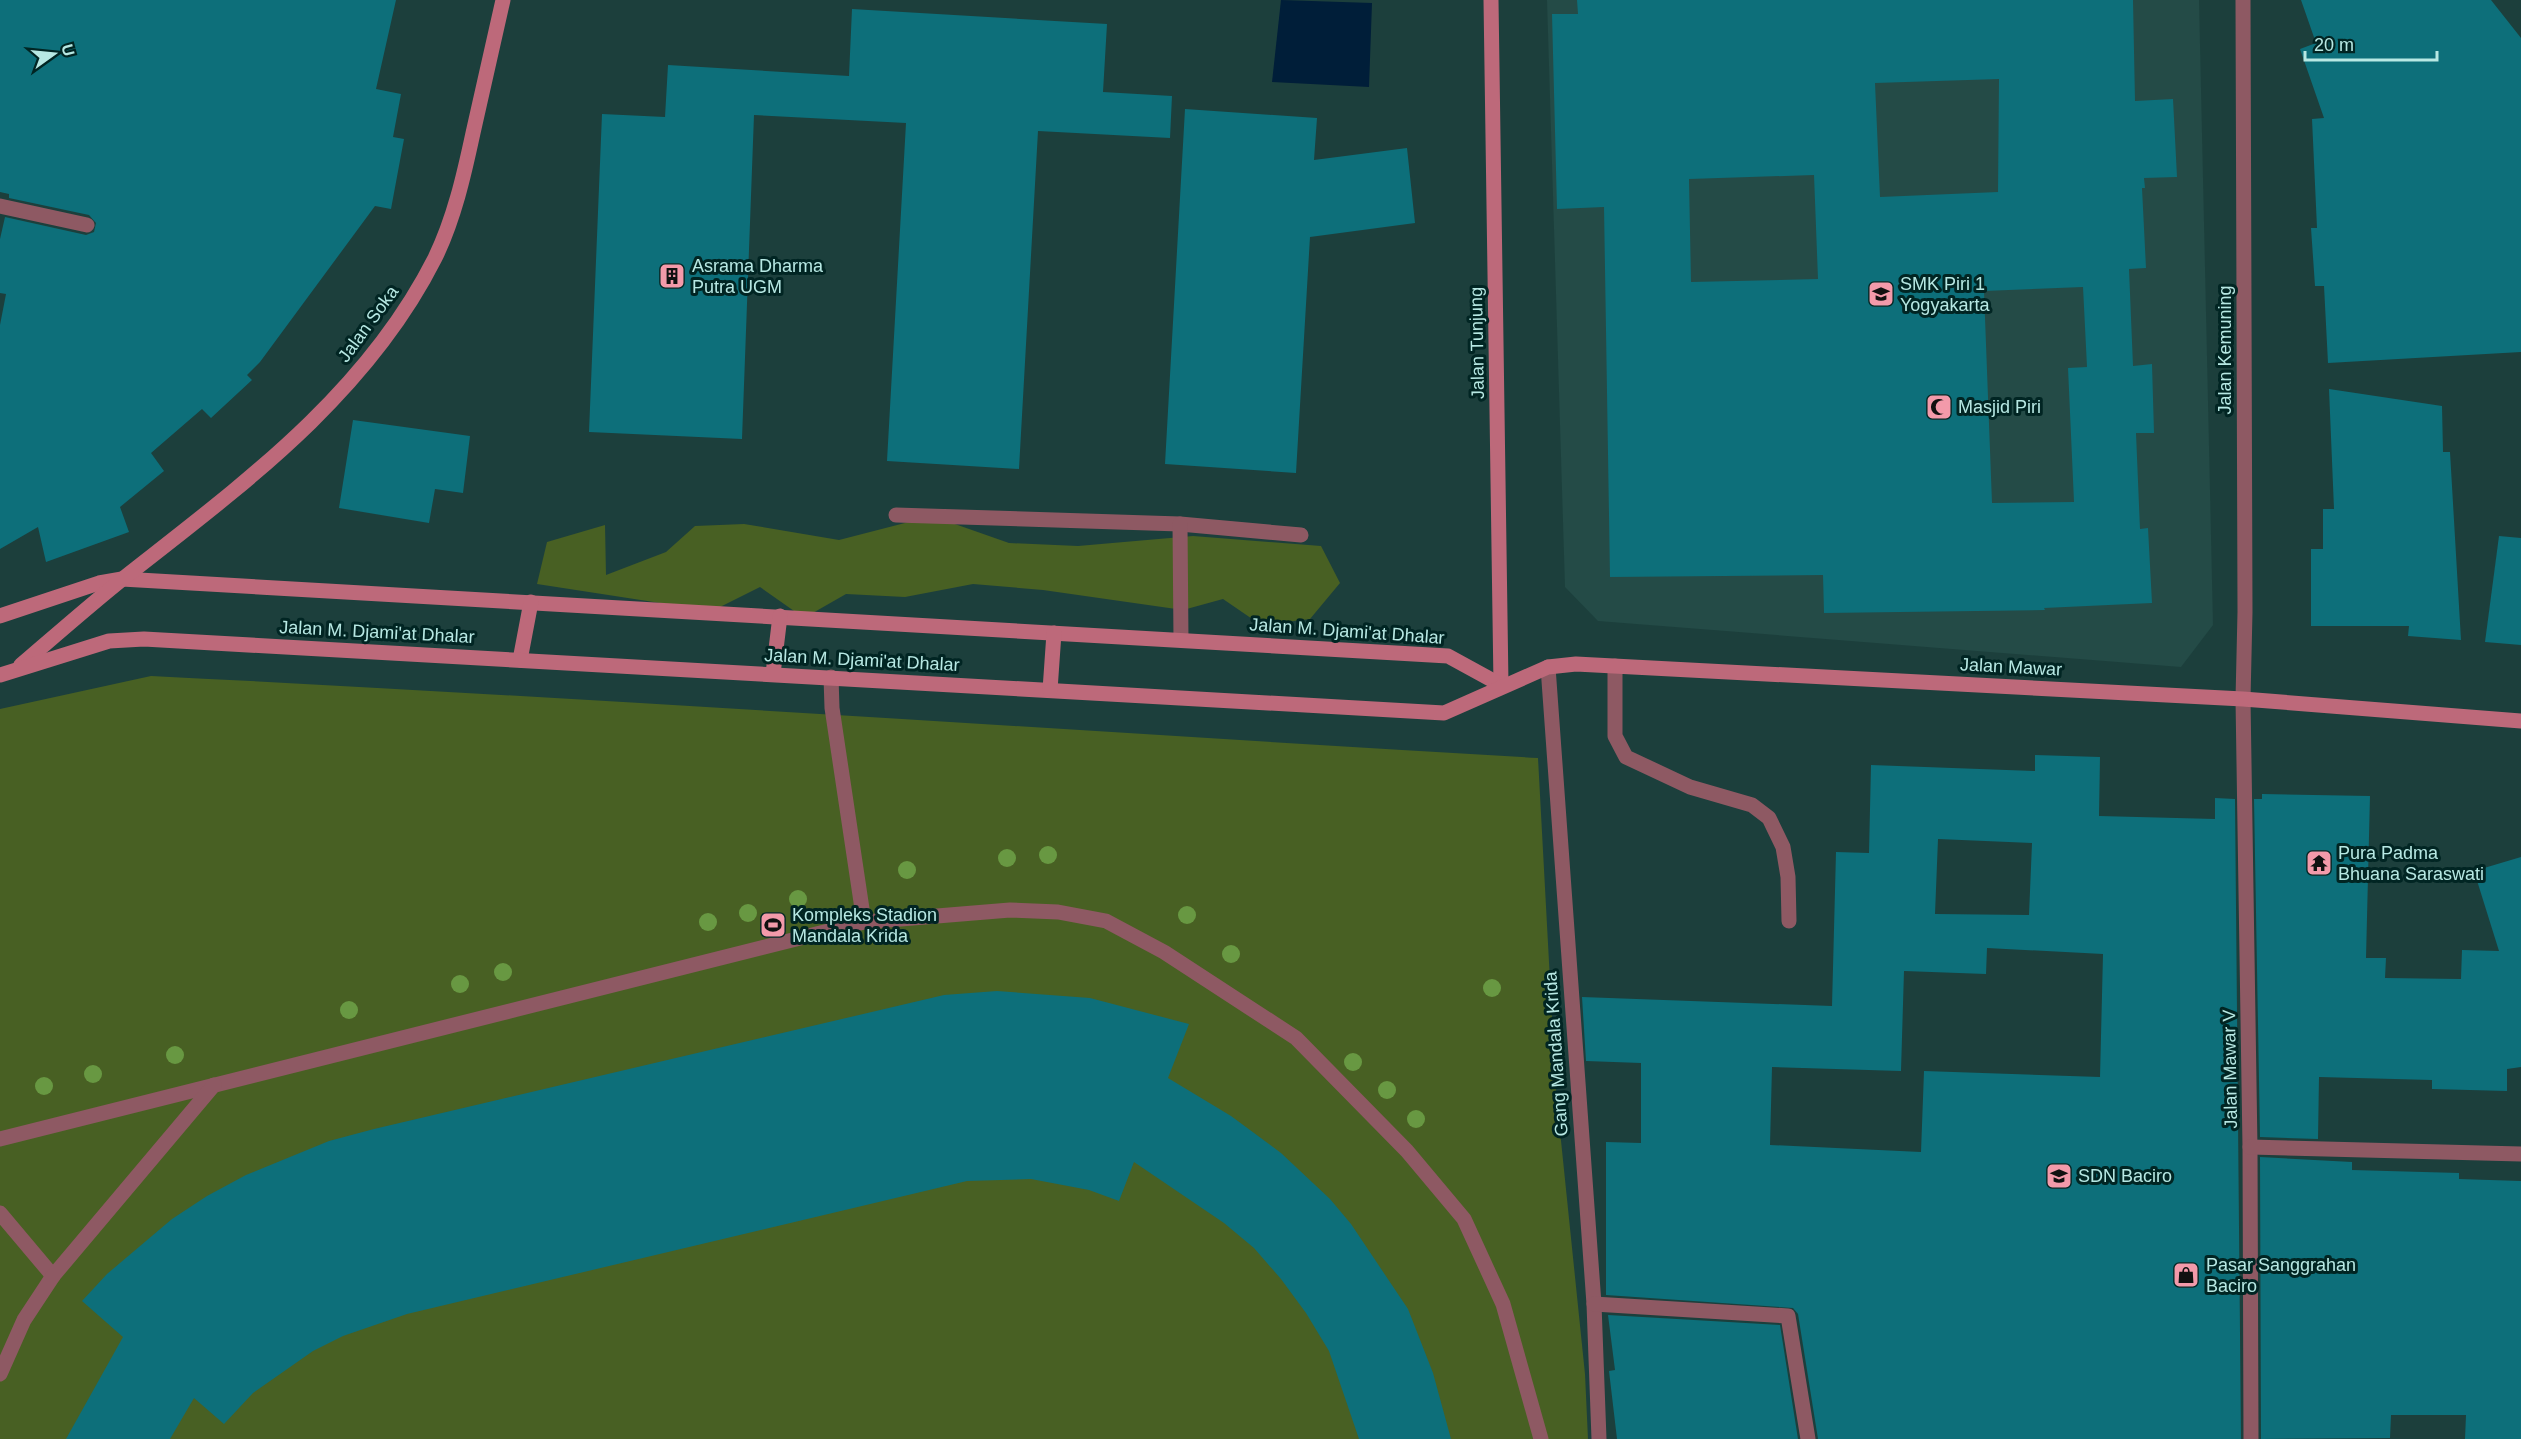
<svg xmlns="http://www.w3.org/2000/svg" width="2521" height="1439" viewBox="0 0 2521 1439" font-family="Helvetica,sans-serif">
  <rect width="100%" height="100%" fill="#1c3f3c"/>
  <polygon fill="#244b47" points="1547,0 2199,0 2213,625 2181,667 1598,621 1565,587"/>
  <g fill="#486023">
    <polygon points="932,516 1009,543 1078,546 1193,536 1321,546 1340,583 1310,619 1261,625 1223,599 1183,610 1043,590 973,584 905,597 846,594 804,618 760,587 712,611 537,584 547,542 605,525 606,575 666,552 695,526 744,524 839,540"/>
    <path d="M 151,676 C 614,699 1076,731 1538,758 L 1556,1092 L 1585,1374 L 1588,1439 L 0,1439 L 0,709 Z"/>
  </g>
  <polygon fill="#001e39" points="1281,0 1372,3 1369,87 1272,82"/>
  <g fill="#0d6f7a" fill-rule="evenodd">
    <polygon points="0,0 396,0 376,89 401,94 393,137 404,139 391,209 375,206 260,362 247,375 252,380 211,418 202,409 151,453 164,471 120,507 129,532 46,562 38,527 0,549 0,325 6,294 0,293 0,239 5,217 86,235 94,232 96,223 89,215 9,198 9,194 0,192"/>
    <path d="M 1577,0 L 2133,0 L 2135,101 L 2173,99 L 2177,177 L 2144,178 L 2145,188 L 2142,188 L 2146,268 L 2129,269 L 2133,366 L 2152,364 L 2154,433 L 2136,433 L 2140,529 L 2148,528 L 2152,603 L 2044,608 L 2045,610 L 1824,613 L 1823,575 L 1610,577 L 1604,207 L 1557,209 L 1552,14 L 1578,14 ZM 1999,79 L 1998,192 L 1880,197 L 1875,83 ZM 1814,175 L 1818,279 L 1691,282 L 1689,179 ZM 2083,287 L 2087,367 L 2068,368 L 2074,502 L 1992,503 L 1984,291 Z"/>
    <polygon points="2301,0 2491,0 2521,38 2521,352 2328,363 2324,286 2315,286 2311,228 2317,228 2312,119 2324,118 2300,49 2316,43"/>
    <polygon points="852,9 1107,24 1103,92 1172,96 1170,138 1038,131 1019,469 887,461 906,123 754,115 742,439 589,432 602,114 665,117 668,65 849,76"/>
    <polygon points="1185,109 1317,118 1314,160 1407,148 1415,223 1310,237 1296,473 1165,464"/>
    <polygon points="2329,389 2442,406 2443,452 2450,452 2461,640 2408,636 2409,626 2311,626 2311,549 2323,549 2323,509 2334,509"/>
    <polygon points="353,420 470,436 463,493 435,489 429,523 339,508"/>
    <polygon points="2499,536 2521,538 2521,645 2485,642"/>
    <path d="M 2035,755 L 2100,757 L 2099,816 L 2215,819 L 2215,798 L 2235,799 L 2241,1439 L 1818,1439 L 1798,1314 L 1793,1308 L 1606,1295 L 1606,1142 L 1641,1143 L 1641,1063 L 1586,1061 L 1582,997 L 1832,1006 L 1836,852 L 1869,853 L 1871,765 L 2035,771 ZM 1938,839 L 2032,843 L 2029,915 L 1935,914 ZM 1987,948 L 2103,954 L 2100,1077 L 1924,1071 L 1921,1152 L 1770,1145 L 1772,1067 L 1901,1071 L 1904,971 L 1986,974 Z"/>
    <polygon points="2262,794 2370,796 2366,958 2386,958 2385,978 2461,979 2462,950 2499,951 2474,871 2521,857 2521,1067 2507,1069 2507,1091 2432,1089 2432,1080 2319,1077 2318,1139 2260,1137 2254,799 2262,799"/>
    <polygon points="997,991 1090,998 1189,1024 1168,1078 1231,1116 1281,1153 1330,1199 1351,1224 1408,1309 1433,1373 1451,1439 1359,1439 1329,1351 1306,1313 1281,1279 1254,1248 1224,1223 1134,1162 1119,1201 1089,1190 1031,1179 967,1181 407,1314 343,1336 313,1351 253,1393 224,1424 194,1398 170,1439 66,1439 123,1337 82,1301 107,1274 172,1219 207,1196 246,1175 329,1141 374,1129 944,995"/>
    <polygon points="2260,1157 2352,1162 2352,1170 2459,1173 2459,1179 2521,1181 2521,1439 2465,1439 2466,1415 2391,1415 2390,1438 2261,1439"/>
    <polygon points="1608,1315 1780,1325 1798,1439 1617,1439 1609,1371 1615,1370"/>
  </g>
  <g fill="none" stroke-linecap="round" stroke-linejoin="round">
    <g stroke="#8e5963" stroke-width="15">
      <polyline points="896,515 1180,524 1301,535"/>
      <polyline points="1180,524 1181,640"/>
      <polyline points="1615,666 1615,736 1626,757 1690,787 1752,805 1769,818 1783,847 1788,877 1789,921"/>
      <polyline points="1548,667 1594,1304 1599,1439"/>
      <polyline points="831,677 832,708 864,922"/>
      <polyline points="0,1139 864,922 1010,910 1058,912 1106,921 1164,952 1296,1038 1407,1151 1464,1219 1503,1304 1541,1439"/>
      <polyline points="0,1213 53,1276"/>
      <polyline points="0,1374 24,1320 53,1276 214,1085"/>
    </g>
    <g stroke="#8e5963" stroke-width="15">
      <polyline points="2243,0 2245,612 2243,699 2250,1147 2251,1439"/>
      <polyline points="0,206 87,225"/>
      <polyline points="2250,1147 2521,1154"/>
      <polyline points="1594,1304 1788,1316 1808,1439"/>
    </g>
    <g stroke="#bd697a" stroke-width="15">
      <polyline points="1491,0 1501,685"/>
      <polyline points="0,616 99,583 122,579 1448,656 1501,685"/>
      <polyline points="520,660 531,602"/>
      <path d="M 21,665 C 56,635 90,605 125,577 C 242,485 366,395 435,258 C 454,219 464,175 473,133 C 483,88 493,44 503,0"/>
      <polyline points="773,674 780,616"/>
      <polyline points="0,675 109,641 144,639 1444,713 1548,667 1576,664 2243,699 2521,721"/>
      <polyline points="1050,690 1054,633"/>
    </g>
  </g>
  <g fill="#689842">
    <circle cx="1048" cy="855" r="9"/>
    <circle cx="1007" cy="858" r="9"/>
    <circle cx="907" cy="870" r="9"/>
    <circle cx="798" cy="899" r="9"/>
    <circle cx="748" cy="913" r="9"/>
    <circle cx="1187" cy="915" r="9"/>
    <circle cx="708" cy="922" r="9"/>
    <circle cx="1231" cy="954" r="9"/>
    <circle cx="503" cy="972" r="9"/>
    <circle cx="460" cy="984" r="9"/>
    <circle cx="1492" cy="988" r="9"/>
    <circle cx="349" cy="1010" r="9"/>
    <circle cx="175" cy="1055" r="9"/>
    <circle cx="1353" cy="1062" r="9"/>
    <circle cx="93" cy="1074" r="9"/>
    <circle cx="44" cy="1086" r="9"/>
    <circle cx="1387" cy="1090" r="9"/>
    <circle cx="1416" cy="1119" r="9"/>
  </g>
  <defs>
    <g id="building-square" transform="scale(1.35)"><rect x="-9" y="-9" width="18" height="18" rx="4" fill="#f39aaa" stroke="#012523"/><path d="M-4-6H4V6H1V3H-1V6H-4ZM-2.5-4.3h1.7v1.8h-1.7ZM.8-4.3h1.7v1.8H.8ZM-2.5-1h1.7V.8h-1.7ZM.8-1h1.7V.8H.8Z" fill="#111"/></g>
    <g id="school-square" transform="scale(1.35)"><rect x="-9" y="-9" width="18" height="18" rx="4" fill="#f39aaa" stroke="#012523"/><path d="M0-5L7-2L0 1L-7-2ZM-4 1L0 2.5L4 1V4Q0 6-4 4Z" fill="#111"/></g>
    <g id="mosque-square" transform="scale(1.35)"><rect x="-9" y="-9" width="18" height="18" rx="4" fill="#f39aaa" stroke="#012523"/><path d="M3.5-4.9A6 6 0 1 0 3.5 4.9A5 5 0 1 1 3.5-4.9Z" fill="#111"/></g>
    <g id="temple-square" transform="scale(1.35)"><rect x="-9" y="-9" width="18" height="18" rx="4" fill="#f39aaa" stroke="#012523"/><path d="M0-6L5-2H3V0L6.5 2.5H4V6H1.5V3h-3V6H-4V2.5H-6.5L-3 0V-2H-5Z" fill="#111"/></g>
    <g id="stadium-square" transform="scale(1.35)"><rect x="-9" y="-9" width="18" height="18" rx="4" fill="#f39aaa" stroke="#012523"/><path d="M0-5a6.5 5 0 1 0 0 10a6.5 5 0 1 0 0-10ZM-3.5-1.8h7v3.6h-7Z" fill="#111"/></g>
    <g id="shop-square" transform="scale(1.35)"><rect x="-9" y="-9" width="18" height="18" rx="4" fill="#f39aaa" stroke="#012523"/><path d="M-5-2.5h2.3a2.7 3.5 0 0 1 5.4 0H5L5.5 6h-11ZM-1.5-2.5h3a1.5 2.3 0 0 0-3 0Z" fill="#111"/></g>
  </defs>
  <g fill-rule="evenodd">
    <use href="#building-square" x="672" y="276"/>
    <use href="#school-square" x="1881" y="294"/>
    <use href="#mosque-square" x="1939" y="407"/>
    <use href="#temple-square" x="2319" y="863"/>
    <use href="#stadium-square" x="773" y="925"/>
    <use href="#school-square" x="2059" y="1176"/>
    <use href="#shop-square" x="2186" y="1275"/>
  </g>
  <g text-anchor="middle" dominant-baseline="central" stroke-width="6" stroke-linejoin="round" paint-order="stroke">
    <g font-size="18" fill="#b7e8e3" stroke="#012523" text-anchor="start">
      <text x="692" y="266">Asrama Dharma<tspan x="692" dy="21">Putra UGM</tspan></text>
      <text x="1900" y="284">SMK Piri 1<tspan x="1900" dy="21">Yogyakarta</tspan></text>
      <text x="1958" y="407">Masjid Piri</text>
      <text x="2338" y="853">Pura Padma<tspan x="2338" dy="21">Bhuana Saraswati</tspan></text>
      <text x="792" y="915">Kompleks Stadion<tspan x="792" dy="21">Mandala Krida</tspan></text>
      <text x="2078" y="1176">SDN Baciro</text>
      <text x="2206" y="1265">Pasar Sanggrahan<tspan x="2206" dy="21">Baciro</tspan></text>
    </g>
    <g font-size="18" fill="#b7e8e3" stroke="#012523">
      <text transform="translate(368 324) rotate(-54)">Jalan Soka</text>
      <text transform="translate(1477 343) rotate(-91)">Jalan Tunjung</text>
      <text transform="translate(2225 350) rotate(-90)">Jalan Kemuning</text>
      <text transform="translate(1347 631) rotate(4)">Jalan M. Djami'at Dhalar</text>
      <text transform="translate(377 632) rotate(3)">Jalan M. Djami'at Dhalar</text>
      <text transform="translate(862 660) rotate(3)">Jalan M. Djami'at Dhalar</text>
      <text transform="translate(2011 667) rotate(3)">Jalan Mawar</text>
      <text transform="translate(1556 1054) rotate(-94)">Gang Mandala Krida</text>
      <text transform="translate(2230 1069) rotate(-91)">Jalan Mawar V</text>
    </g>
  </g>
  <g transform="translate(54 54) rotate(75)" stroke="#012523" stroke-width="4.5" paint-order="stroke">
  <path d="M0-4.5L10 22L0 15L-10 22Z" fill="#b7e8e3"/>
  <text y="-9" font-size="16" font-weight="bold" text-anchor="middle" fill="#b7e8e3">U</text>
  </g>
  <path d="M2305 51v9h132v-9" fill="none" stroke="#b7e8e3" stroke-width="3"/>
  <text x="2314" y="51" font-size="18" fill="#b7e8e3" stroke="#012523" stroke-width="4.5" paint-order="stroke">20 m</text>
</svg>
